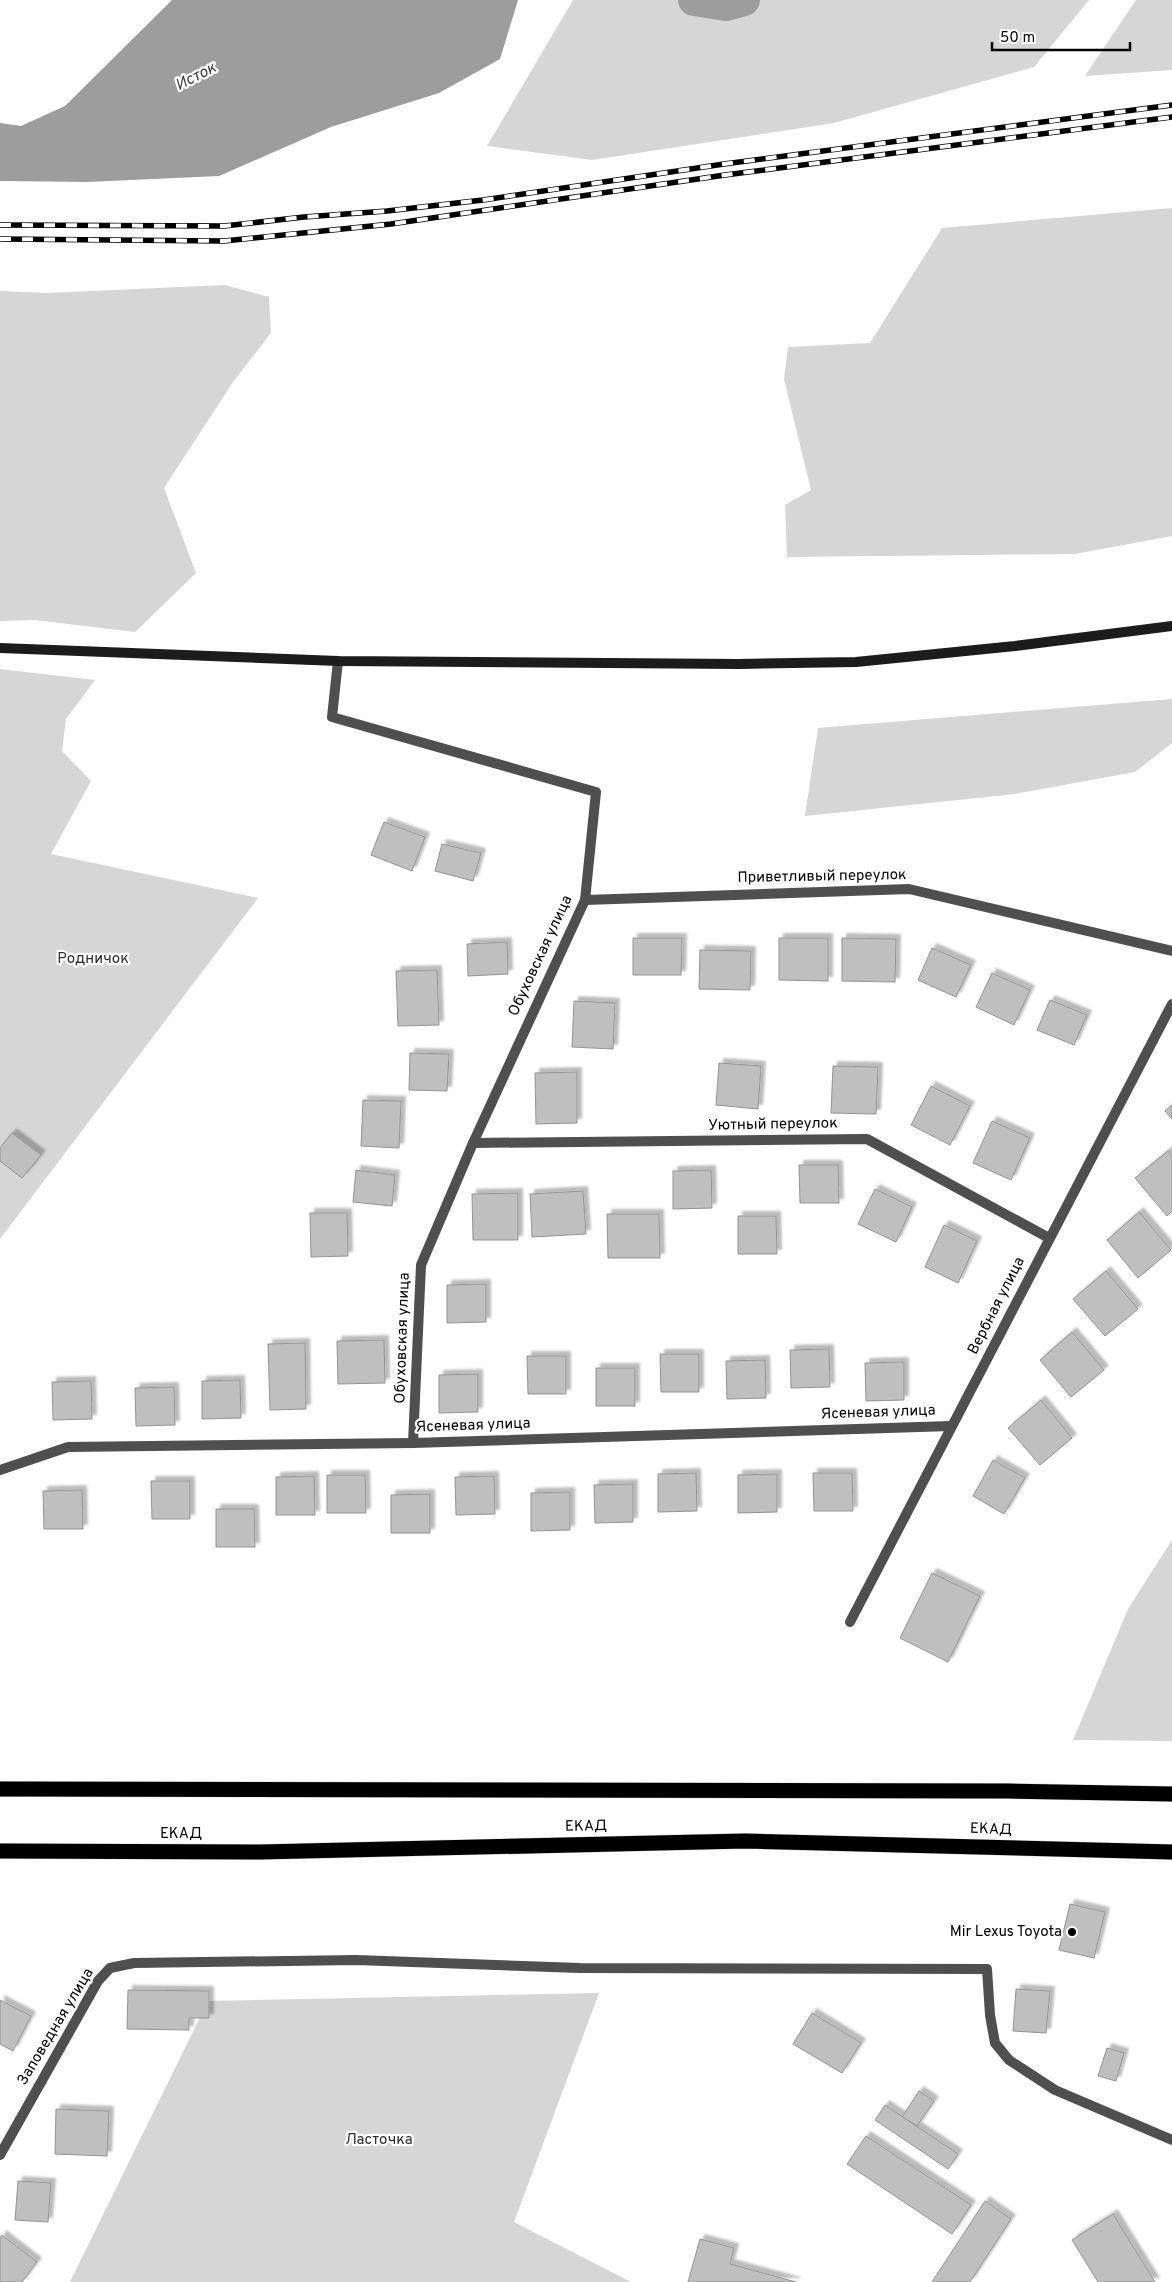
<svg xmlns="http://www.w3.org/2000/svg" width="1172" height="2282" viewBox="0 0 1172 2282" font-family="Overpass,sans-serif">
  <defs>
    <filter id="shadow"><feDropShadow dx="4.5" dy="-4.5" stdDeviation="1" flood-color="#0004"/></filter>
  </defs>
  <rect width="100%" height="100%" fill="#fff"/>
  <g fill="#d6d6d6">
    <polygon points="573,0 1089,0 1034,67 834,123 592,160 487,146"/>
    <polygon points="1136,0 1172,0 1172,70 1085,76"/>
    <polygon points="1172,208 1172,536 1075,554 787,557 785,505 811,490 784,379 788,347 870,343 942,228"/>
    <polygon points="225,285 269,297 271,333 233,382 164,488 196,573 135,632 35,620 0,621 0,291 47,293"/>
    <polygon points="0,669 95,680 66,719 62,751 91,781 51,854 258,898 0,1239"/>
    <polygon points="1172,699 1172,743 1135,772 1015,794 805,816 818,728"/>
    <polygon points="1172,1540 1172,1741 1073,1740 1128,1609"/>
    <polygon points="599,1993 514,2222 631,2282 70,2282 208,2001"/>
  </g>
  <polygon fill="#9d9d9d" points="172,0 518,0 500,59 439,93 331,127 219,176 87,182 0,181 0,123 21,126 65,106"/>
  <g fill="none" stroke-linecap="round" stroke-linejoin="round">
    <polyline stroke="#9d9d9d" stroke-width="32" points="694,0 726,5 744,0"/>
  </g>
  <g fill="#bfbfbf" stroke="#939393" filter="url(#shadow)">
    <polygon points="384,822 425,837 412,871 371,855"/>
    <polygon points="442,844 481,853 473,881 435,871"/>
    <polygon points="633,938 682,938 681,975 633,975"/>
    <polygon points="779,938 828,938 828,981 779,980"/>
    <polygon points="842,938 896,939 895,982 842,981"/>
    <polygon points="507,942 508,974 468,976 467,944"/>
    <polygon points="932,948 971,965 956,997 918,980"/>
    <polygon points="700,950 751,951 750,990 699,989"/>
    <polygon points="437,970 439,1025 398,1026 396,971"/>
    <polygon points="992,973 1030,990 1014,1025 976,1007"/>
    <polygon points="1050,1000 1087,1015 1074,1045 1037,1030"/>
    <polygon points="574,1001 615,1003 613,1049 572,1047"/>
    <polygon points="410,1053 449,1054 447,1091 409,1090"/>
    <polygon points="719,1063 761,1066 758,1109 716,1105"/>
    <polygon points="833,1066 878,1067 876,1114 831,1113"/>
    <polygon points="577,1072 577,1123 536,1124 535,1073"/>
    <polygon points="931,1086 970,1106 950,1145 911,1125"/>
    <polygon points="363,1100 401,1101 399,1148 361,1146"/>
    <polygon points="1172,1105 1172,1119 1165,1111"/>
    <polygon points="992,1121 1030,1138 1011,1180 973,1163"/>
    <polygon points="12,1133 41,1155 22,1178 0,1161 0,1148"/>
    <polygon points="1168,1151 1172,1156 1172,1211 1167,1216 1135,1178"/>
    <polygon points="799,1165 838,1165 839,1203 800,1203"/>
    <polygon points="356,1170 395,1175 392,1206 353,1202"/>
    <polygon points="711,1170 712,1208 673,1209 673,1171"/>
    <polygon points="875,1189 912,1207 896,1242 858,1224"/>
    <polygon points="583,1191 586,1234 532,1237 530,1194"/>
    <polygon points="518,1193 518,1240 473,1240 472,1194"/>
    <polygon points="1139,1212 1171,1250 1138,1278 1107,1240"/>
    <polygon points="310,1213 347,1213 348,1256 311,1257"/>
    <polygon points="607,1214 659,1214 660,1258 608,1258"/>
    <polygon points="738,1216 776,1216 777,1254 738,1254"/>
    <polygon points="944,1225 977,1241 958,1283 925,1267"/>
    <polygon points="1106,1271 1138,1309 1105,1336 1073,1299"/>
    <polygon points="486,1284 486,1322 447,1323 447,1285"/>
    <polygon points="1072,1332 1104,1370 1071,1397 1040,1360"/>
    <polygon points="384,1340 385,1383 338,1384 337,1341"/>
    <polygon points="305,1343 306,1409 270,1410 268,1344"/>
    <polygon points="829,1349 830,1387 791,1388 790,1350"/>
    <polygon points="660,1354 699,1354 699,1392 661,1392"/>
    <polygon points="527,1356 566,1356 566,1394 528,1394"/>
    <polygon points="765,1360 766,1398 727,1399 726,1361"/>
    <polygon points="904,1362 904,1400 866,1401 865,1363"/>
    <rect x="596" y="1368" width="39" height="38"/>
    <polygon points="478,1374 478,1412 439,1413 439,1375"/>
    <polygon points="240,1380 241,1418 202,1419 202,1381"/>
    <polygon points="91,1381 92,1419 53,1420 52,1382"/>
    <polygon points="174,1387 175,1425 136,1426 135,1388"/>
    <polygon points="1041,1400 1072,1438 1040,1465 1008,1428"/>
    <polygon points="993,1460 1025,1478 1004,1514 973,1496"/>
    <polygon points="696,1473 697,1511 658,1512 658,1474"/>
    <polygon points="813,1473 852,1473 853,1511 814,1511"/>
    <polygon points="777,1474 777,1512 738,1513 738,1475"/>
    <polygon points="327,1475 365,1475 366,1513 327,1513"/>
    <polygon points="314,1476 315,1515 276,1515 276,1477"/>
    <polygon points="494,1476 495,1514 456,1515 455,1477"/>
    <polygon points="151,1481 190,1481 190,1519 152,1519"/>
    <polygon points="633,1484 633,1522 595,1523 594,1485"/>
    <polygon points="82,1490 83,1529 44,1529 43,1491"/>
    <polygon points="570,1492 570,1530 531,1531 531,1493"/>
    <polygon points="430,1494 430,1533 391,1533 391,1495"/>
    <polygon points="216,1509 254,1509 255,1547 216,1547"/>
    <polygon points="932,1573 980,1596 948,1662 900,1638"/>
    <polygon points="1070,1904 1105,1912 1094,1958 1059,1950"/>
    <polygon points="1016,1989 1050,1991 1046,2033 1013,2031"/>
    <polygon points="128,1990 209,1991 209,2018 189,2018 189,2030 127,2029"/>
    <polygon points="0,2000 31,2016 13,2051 0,2044"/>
    <polygon points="812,2013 861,2043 842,2073 793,2044"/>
    <polygon points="1107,2048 1124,2053 1116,2081 1098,2076"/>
    <polygon points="919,2091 934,2101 917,2126 902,2117"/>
    <polygon points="885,2105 958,2154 948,2169 875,2120"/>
    <polygon points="56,2109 109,2111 107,2156 55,2154"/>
    <polygon points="866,2136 971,2205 952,2234 847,2164"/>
    <polygon points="18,2181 51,2183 48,2222 15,2220"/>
    <polygon points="985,2201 1011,2219 970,2282 932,2282"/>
    <polygon points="1113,2214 1155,2282 1098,2282 1072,2240"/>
    <polygon points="2,2235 37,2262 22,2282 0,2282 0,2238"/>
    <polygon points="700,2239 734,2248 730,2264 796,2282 688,2282"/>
  </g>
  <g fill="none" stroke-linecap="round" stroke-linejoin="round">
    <g stroke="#dbdbdb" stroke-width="16">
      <g id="highway">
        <polyline points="0,1789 1008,1791 1172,1794"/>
        <polyline points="0,1851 260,1852 745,1841 1172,1852"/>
      </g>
    </g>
    <g stroke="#4f4f4f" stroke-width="10">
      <polyline points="338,661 332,717 596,792 585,900 473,1143 421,1265 413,1443"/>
      <polyline points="585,900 909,889 1172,951"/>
      <polyline points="473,1143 867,1139 1049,1238"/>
      <polyline points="0,1470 68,1447 413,1443 951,1426"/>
      <polyline points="850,1622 1172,1004"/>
      <polyline points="0,2155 98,1981 110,1968 134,1963 356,1960 580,1968 987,1969 990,2015 995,2043 1009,2060 1055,2090 1172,2140"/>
    </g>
    <polyline stroke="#1c1c1c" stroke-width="10" points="0,648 338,661 739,664 856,662 1015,646 1172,626"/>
    <use href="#highway" stroke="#000" stroke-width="15"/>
    <g stroke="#000" stroke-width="5.5">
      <g id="rail">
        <polyline points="0,225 224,226 304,217 387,211 483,200 724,164 1172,105"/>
        <polyline points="0,239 224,241 391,224 725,175 1172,117"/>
      </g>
    </g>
    <use href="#rail" stroke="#fff" stroke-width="4" stroke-dasharray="11" stroke-linecap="butt"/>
  </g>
  <circle fill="#000" stroke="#fff" stroke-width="2" cx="1072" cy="1932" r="5"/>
  <g text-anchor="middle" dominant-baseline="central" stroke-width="4.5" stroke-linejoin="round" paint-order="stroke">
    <g font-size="15" fill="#000" stroke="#fff">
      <text transform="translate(822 877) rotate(-1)">Приветливый переулок</text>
      <text transform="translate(541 956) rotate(-65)">Обуховская улица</text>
      <text transform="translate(773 1125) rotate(-1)">Уютный переулок</text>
      <text transform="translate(997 1306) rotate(-63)">Вербная улица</text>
      <text transform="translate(403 1338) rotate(-88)">Обуховская улица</text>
      <text transform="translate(878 1413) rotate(-2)">Ясеневая улица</text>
      <text transform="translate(473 1426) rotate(-2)">Ясеневая улица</text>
      <text transform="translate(586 1827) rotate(-1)">ЕКАД</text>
      <text transform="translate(991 1830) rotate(2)">ЕКАД</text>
      <text x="181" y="1834">ЕКАД</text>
      <text transform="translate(56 2027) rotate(-59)">Заповедная улица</text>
    </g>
    <g font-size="15" fill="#2d2d2d" stroke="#fff">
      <text x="93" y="959">Родничок</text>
      <text x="379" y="2140">Ласточка</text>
    </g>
    <g font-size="15" fill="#000" stroke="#fff" text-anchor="end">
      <text x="1062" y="1932">Mir Lexus Toyota</text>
    </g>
    <g font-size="16" font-style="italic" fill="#3e3e3e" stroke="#fff">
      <text transform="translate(196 77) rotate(-27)">Исток</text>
    </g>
  </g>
  <path d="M992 42v8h138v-8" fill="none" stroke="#000000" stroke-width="2.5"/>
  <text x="1000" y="42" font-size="15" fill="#000000" stroke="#ffffff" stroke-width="4" paint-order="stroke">50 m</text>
</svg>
